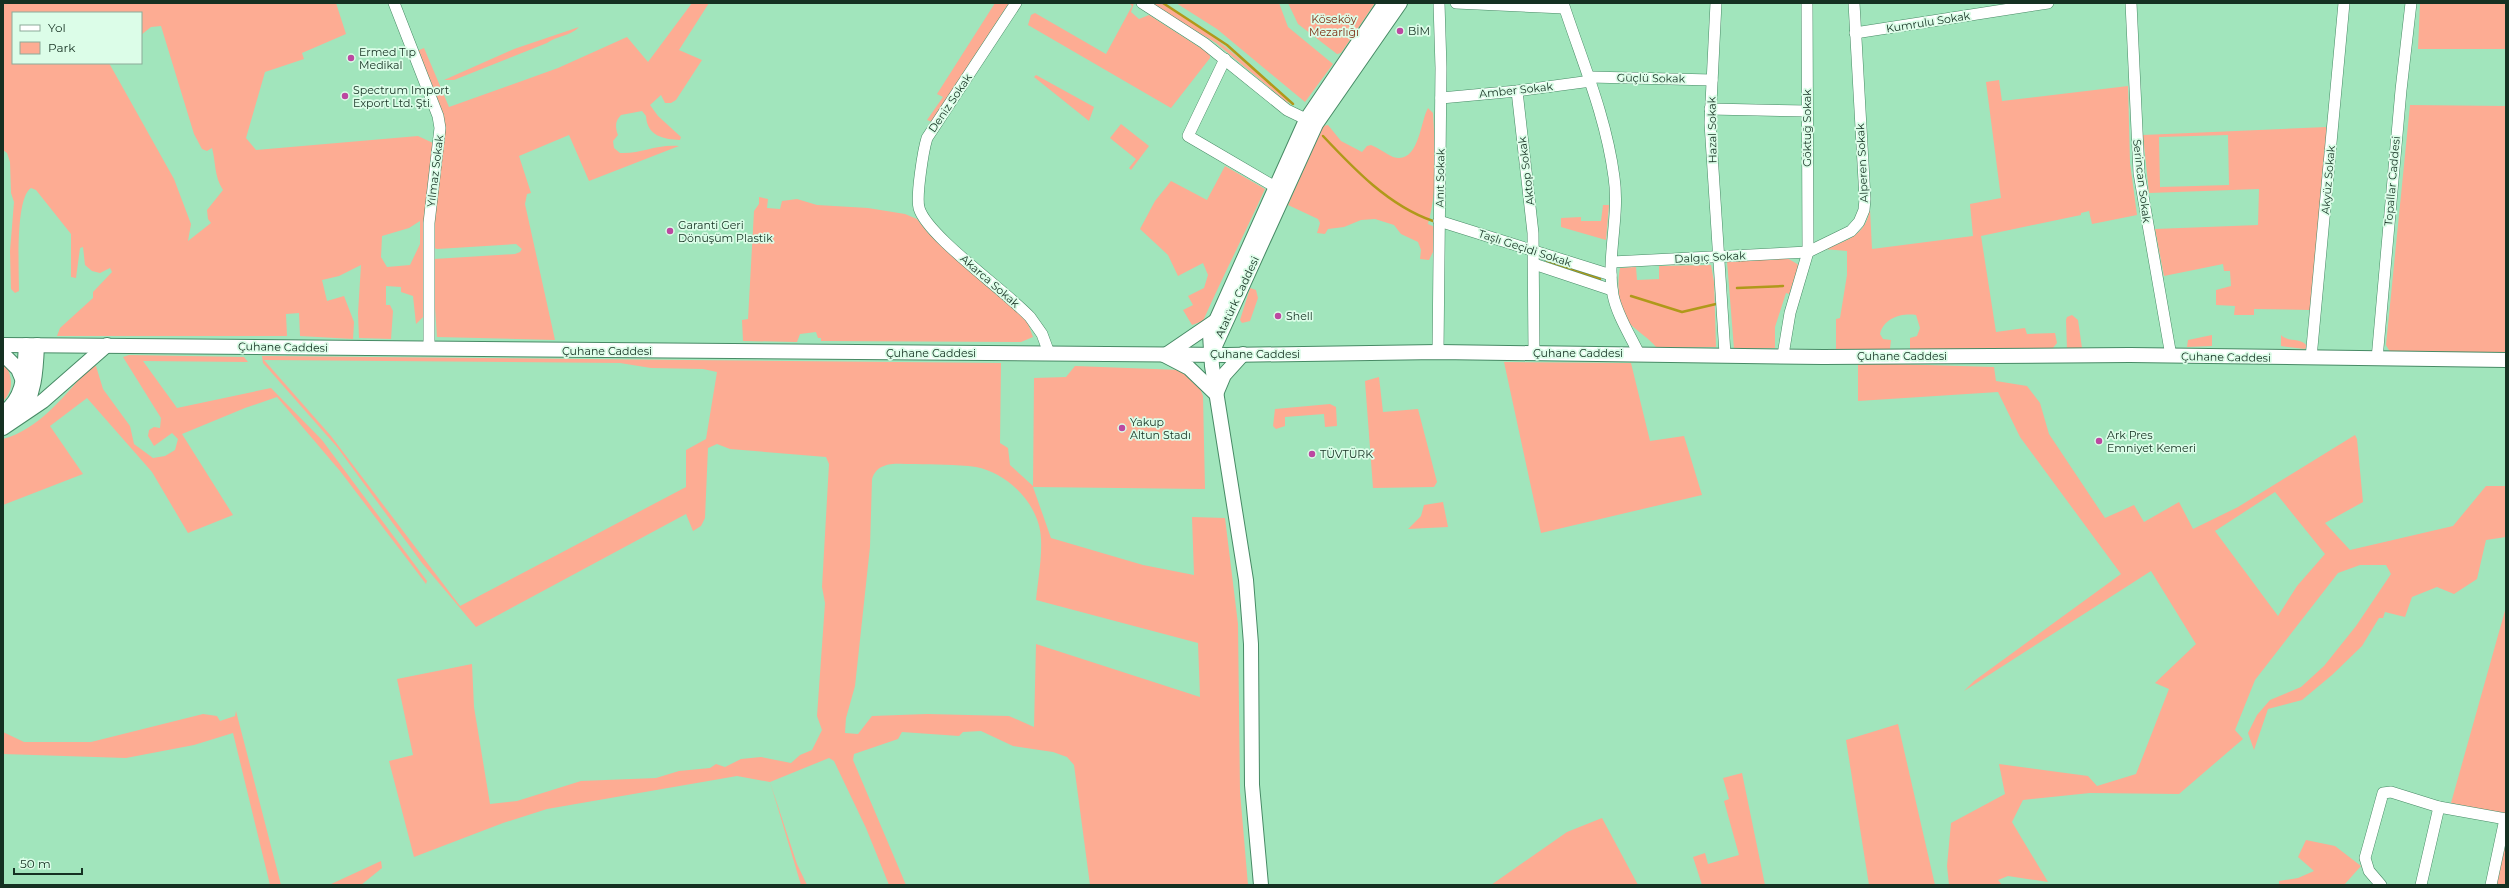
<svg xmlns="http://www.w3.org/2000/svg" width="2509" height="888" viewBox="0 0 2509 888" font-family="Montserrat,sans-serif">
  <rect width="100%" height="100%" fill="#a1e5bc"/>
  <g fill="#fdac93" fill-rule="evenodd">
    <path d="M 3,3 L 336,3 L 346,34 L 302,53 L 304,59 L 265,72 L 246,138 L 256,150 L 418,136 L 433,143 L 426,314 L 416,324 L 413,296 L 401,292 L 401,287 L 386,286 L 386,305 L 390,305 L 393,311 L 391,339 L 359,338 L 358,313 L 361,265 L 339,276 L 322,280 L 327,301 L 344,296 L 354,322 L 353,339 L 300,336 L 299,313 L 286,314 L 287,336 L 57,336 L 60,328 L 93,298 L 93,292 L 112,272 L 110,268 L 100,273 L 92,271 L 85,265 L 83,247 L 80,248 L 76,278 L 71,277 L 71,234 L 36,190 L 31,188 C 15,198 19,271 19,291 L 15,293 L 11,289 L 10,251 L 14,202 L 11,193 L 10,162 L 7,153 L 3,150 ZM 13,13 L 141,13 L 141,35 L 151,27 L 161,26 L 194,134 L 202,149 L 207,151 L 212,148 C 216,163 214,176 223,190 L 207,210 L 208,219 L 211,223 L 188,241 L 191,224 L 174,179 L 109,63 L 13,63 ZM 420,221 L 420,244 L 410,265 L 387,267 L 381,257 L 382,236 L 409,228 Z"/>
    <path d="M 692,3 L 709,3 L 679,50 L 702,60 L 676,100 L 671,103 L 665,103 L 661,95 L 650,105 L 658,116 L 681,137 L 680,140 C 663,139 647,136 646,116 L 642,111 L 621,115 C 615,121 615,127 618,135 L 613,141 L 614,148 L 620,153 C 642,154 655,144 679,146 L 589,181 L 569,135 L 519,156 L 531,193 L 527,194 L 525,204 L 555,340 L 437,337 L 432,264 L 434,259 L 515,254 L 520,252 L 522,249 L 516,244 L 437,249 L 432,247 L 441,150 L 417,51 L 424,48 L 449,107 L 558,68 L 627,37 L 648,62 Z"/>
    <polygon points="995,3 1009,3 932,122 927,120 943,97 937,94"/>
    <polygon points="1129,3 1134,3 1131,12 1139,19 1149,15 1210,54 1210,58 1171,108 1028,25 1031,15 1035,13 1106,54 1132,6"/>
    <polygon points="1150,3 1162,3 1205,30 1285,96 1289,104 1216,43"/>
    <polygon points="1176,3 1279,3 1288,27 1333,64 1305,102 1217,29"/>
    <polygon points="1288,3 1375,3 1341,53 1337,54 1298,24"/>
    <polygon points="2420,3 2506,3 2506,49 2418,49"/>
    <path d="M 579,27 C 571,36 556,36 547,43 L 454,80 L 444,80 L 514,49 Z"/>
    <polygon points="1036,75 1094,107 1089,121 1034,77"/>
    <path d="M 1999,80 L 2002,101 L 2128,86 L 2130,163 L 2137,215 L 2092,224 L 2089,211 L 2081,213 L 2081,215 L 1981,236 L 1996,332 L 2025,328 L 2027,334 L 2055,333 L 2057,343 L 2052,349 L 1910,350 L 1910,338 L 1917,336 L 1920,328 L 1916,315 C 1901,313 1884,318 1880,334 L 1883,339 L 1891,340 L 1890,349 L 1839,352 L 1836,349 L 1836,319 L 1840,318 L 1847,275 L 1847,251 L 1824,249 C 1848,241 1868,234 1870,206 L 1865,110 L 1872,249 L 1973,236 L 1970,204 L 2001,198 L 1986,82 Z"/>
    <polygon points="2410,105 2506,106 2506,354 2390,352 2386,345"/>
    <path d="M 1428,108 L 1433,113 C 1435,148 1438,190 1428,224 L 1437,228 L 1433,252 L 1429,260 L 1420,259 L 1421,250 L 1418,242 L 1401,234 L 1394,225 L 1375,219 L 1361,220 L 1344,227 L 1328,229 L 1325,234 L 1317,233 L 1320,223 L 1318,219 L 1288,205 L 1323,126 L 1328,125 L 1341,141 L 1362,152 L 1367,146 L 1371,145 C 1379,148 1386,154 1393,157 C 1419,165 1420,122 1428,108 Z"/>
    <polygon points="1121,124 1149,146 1131,170 1129,168 1136,159 1110,138"/>
    <path d="M 2326,127 L 2329,136 L 2310,310 L 2254,309 L 2254,315 L 2234,315 L 2235,306 L 2216,305 L 2216,290 L 2231,286 L 2230,271 L 2224,271 L 2223,264 L 2164,276 L 2155,229 L 2258,225 L 2259,189 L 2149,193 L 2143,135 ZM 2228,135 L 2229,185 L 2160,187 L 2159,137 Z"/>
    <path d="M 1225,166 L 1265,189 C 1245,233 1223,276 1203,321 L 1192,325 L 1183,310 L 1193,305 L 1188,296 L 1204,288 L 1208,275 L 1203,263 L 1178,276 L 1168,255 L 1140,229 L 1155,201 L 1171,181 L 1207,200 Z"/>
    <polygon points="759,197 768,199 767,208 780,209 782,201 797,199 817,205 868,208 905,214 917,219 928,233 1027,321 1033,337 1021,342 821,341 821,338 818,338 816,332 800,334 797,342 743,341 742,320 748,319 754,211 759,204"/>
    <polygon points="1603,205 1609,205 1606,240 1561,227 1561,218 1581,217 1581,221 1601,221"/>
    <polygon points="1787,258 1799,265 1789,294 1786,293 1775,327 1775,348 1734,349 1727,261"/>
    <path d="M 1711,265 L 1714,282 L 1716,347 L 1657,348 C 1649,338 1638,332 1629,323 C 1618,310 1617,283 1620,268 L 1636,267 L 1637,280 L 1659,279 L 1659,266 Z"/>
    <polygon points="1250,288 1256,290 1258,298 1250,321 1242,323 1240,320"/>
    <polygon points="2072,315 2078,320 2082,348 2067,349 2066,320 2067,317"/>
    <polygon points="2212,335 2212,346 2187,347 2188,340"/>
    <path d="M 2281,335 C 2289,343 2301,337 2307,346 L 2305,349 L 2281,346 Z"/>
    <path d="M 129,355 L 244,357 L 248,362 L 143,361 L 177,408 L 271,388 L 322,440 L 427,581 L 426,584 L 340,471 L 277,397 L 245,408 L 182,434 L 233,515 L 188,533 L 152,472 L 87,398 L 50,426 L 83,474 L 3,505 L 3,439 C 38,430 67,394 89,367 L 96,366 L 103,389 L 130,426 L 134,444 L 153,458 L 165,456 L 175,450 L 178,439 L 172,433 L 154,446 L 148,436 L 149,430 L 154,427 L 160,428 L 161,418 L 123,357 Z"/>
    <path d="M 262,356 L 1001,363 L 1000,443 L 1008,448 L 1010,465 L 1033,486 L 1034,378 L 1066,377 L 1075,366 L 1180,370 L 1198,383 L 1203,396 L 1205,489 L 1033,487 L 1051,538 L 1143,565 L 1194,575 L 1192,517 L 1225,518 L 1238,624 L 1240,792 L 1248,885 L 1090,885 L 1074,765 L 1067,757 L 1053,752 L 1013,746 L 981,731 L 963,732 L 959,736 L 902,732 L 898,739 L 854,754 L 853,760 L 906,885 L 889,885 L 866,828 L 834,761 L 829,758 L 770,782 L 797,864 L 807,885 L 801,885 L 770,782 L 737,776 L 547,809 L 503,823 L 414,857 L 389,761 L 413,755 L 397,679 L 472,664 L 474,707 L 490,804 L 517,801 L 581,781 L 656,778 L 679,771 L 710,768 L 716,764 L 725,767 L 741,759 L 761,757 L 791,763 L 800,755 L 812,750 L 822,730 L 817,716 L 825,603 L 822,587 L 829,464 L 826,457 L 730,449 L 717,444 L 708,448 L 705,518 L 701,526 L 693,531 L 686,514 L 476,627 L 422,563 L 337,447 L 263,363 ZM 264,360 L 620,363 L 651,368 L 703,369 L 717,372 L 706,439 L 686,450 L 686,487 L 460,606 L 331,436 ZM 915,464 C 934,465 956,464 976,467 C 1008,473 1040,505 1041,539 C 1042,559 1038,580 1036,600 L 1198,643 L 1200,697 L 1036,644 L 1034,727 L 1009,716 L 927,714 L 872,716 L 858,734 L 845,733 L 846,718 L 855,686 L 870,547 L 872,479 C 878,460 898,464 915,464 Z"/>
    <path d="M 3,360 C 11,373 16,389 3,401 Z"/>
    <polygon points="1504,362 1631,363 1650,441 1684,436 1702,495 1541,533"/>
    <path d="M 1858,363 L 1994,367 L 1996,381 L 2027,386 L 2040,403 L 2049,434 L 2105,518 L 2134,505 L 2144,522 L 2179,502 L 2193,529 L 2238,507 L 2355,435 L 2357,439 L 2363,502 L 2325,523 L 2350,550 L 2453,526 L 2486,486 L 2506,486 L 2506,537 L 2486,540 L 2477,579 L 2454,594 L 2437,587 L 2412,597 L 2405,617 L 2385,612 L 2383,618 L 2379,618 L 2362,646 L 2332,675 L 2302,700 L 2268,709 L 2254,750 L 2248,733 L 2257,715 L 2270,700 L 2301,687 L 2324,666 L 2356,626 L 2391,574 L 2386,565 L 2360,565 L 2338,573 L 2255,680 L 2235,730 L 2243,739 L 2179,794 L 2090,793 L 2023,800 L 2012,822 L 2048,882 L 2008,876 L 1998,880 L 2002,885 L 1949,885 L 1947,866 L 1951,823 L 2005,794 L 1999,764 L 2088,776 L 2097,786 L 2136,774 L 2169,689 L 2155,683 L 2196,644 L 2151,571 L 1964,691 L 1974,681 L 2121,574 L 2020,437 L 1998,392 L 1858,401 ZM 2275,492 L 2325,554 L 2297,586 L 2278,616 L 2215,531 Z"/>
    <polygon points="1379,377 1383,412 1418,409 1437,482 1434,487 1373,488 1365,381"/>
    <polygon points="1330,404 1336,407 1337,426 1325,427 1324,414 1285,417 1285,426 1276,429 1273,426 1275,409"/>
    <polygon points="1443,502 1448,527 1408,529 1421,516 1424,505"/>
    <polygon points="2506,607 2506,814 2451,803"/>
    <polygon points="236,711 281,885 270,885 233,733 194,745 126,758 3,754 3,732 24,742 91,742 203,714 217,716 220,721 235,716"/>
    <polygon points="1898,724 1935,885 1869,885 1846,740"/>
    <polygon points="1742,773 1765,885 1702,885 1693,857 1705,853 1708,864 1739,855 1724,801 1729,799 1723,778"/>
    <polygon points="1602,818 1638,885 1491,885 1567,832"/>
    <polygon points="2506,833 2506,885 2498,885 2497,882"/>
    <polygon points="2306,840 2335,846 2361,866 2344,885 2279,885 2279,881 2298,878 2314,871 2298,857"/>
    <polygon points="381,861 382,868 361,885 329,885"/>
  </g>
  <g fill="none" stroke-linecap="round" stroke-linejoin="round">
    <g stroke="#b0991a" stroke-width="2.5">
      <polyline points="1163,3 1227,45 1293,104"/>
      <path d="M 1323,136 C 1354,169 1389,206 1433,221"/>
      <polyline points="1547,261 1600,279"/>
      <polyline points="1737,288 1783,286"/>
      <polyline points="1631,296 1682,312 1716,304"/>
    </g>
    <g stroke="#478a65" stroke-width="12">
      <g id="minor">
        <polyline points="394,3 438,116 440,128 429,223 429,348"/>
        <path d="M 1016,3 L 927,138 C 923,151 916,196 919,208 C 927,236 1006,291 1030,317 L 1042,334 L 1049,353"/>
        <polyline points="1142,3 1204,43 1287,110 1314,123"/>
        <polyline points="1456,3 1564,8"/>
        <path d="M 1563,3 C 1582,61 1606,116 1614,177 C 1620,217 1606,257 1613,295 C 1617,315 1630,335 1639,354"/>
        <polyline points="1716,3 1710,123 1725,354"/>
        <polyline points="2131,3 2139,173 2171,356"/>
        <polyline points="1855,33 2048,3"/>
        <polyline points="1225,59 1188,136 1282,191"/>
        <polyline points="1590,77 1712,80"/>
        <polyline points="1517,91 1533,233 1534,353"/>
        <polyline points="1441,98 1517,91 1591,81"/>
        <polyline points="1710,109 1807,111"/>
        <polyline points="1439,221 1611,275"/>
        <polyline points="1612,262 1808,252 1851,231 1859,222 1864,210 1865,199 1854,3"/>
        <polyline points="1534,264 1612,290"/>
        <polyline points="1438,352 1441,68 1439,3"/>
        <polyline points="1783,355 1790,313 1808,252 1807,3"/>
        <polyline points="2311,358 2344,3"/>
        <polyline points="2377,359 2401,90 2411,3"/>
        <polyline points="2381,885 2369,871 2365,858 2383,793 2391,792 2439,807 2506,819"/>
        <polyline points="2421,885 2439,807"/>
        <polyline points="2491,885 2505,819"/>
      </g>
    </g>
    <g stroke="#478a65" stroke-width="16">
      <g id="major">
        <polyline points="3,345 1227,355 1438,352 1823,357 2130,355 2506,360"/>
        <polyline points="1215,346 1316,124 1400,3"/>
        <polyline points="3,354 18,369 23,381"/>
        <polyline points="1167,354 1214,322"/>
        <polyline points="1164,355 1189,368 1216,394 1224,375 1243,354"/>
        <path d="M 3,413 C 26,397 24,370 26,345"/>
        <path d="M 19,416 C 35,397 36,369 37,345"/>
        <polyline points="3,428 43,401 107,345"/>
        <polyline points="1261,885 1252,785 1251,644 1246,580 1212,366 1210,334 1306,120 1385,3"/>
      </g>
    </g>
    <use href="#minor" stroke="#fff" stroke-width="11"/>
    <use href="#major" stroke="#fff" stroke-width="14"/>
  </g>
  <g fill="#bc48a1" stroke="#dcfde8" stroke-width="1.5">
    <circle cx="1400" cy="31" r="4"/>
    <circle cx="351" cy="58" r="4"/>
    <circle cx="345" cy="96" r="4"/>
    <circle cx="670" cy="231" r="4"/>
    <circle cx="1278" cy="316" r="4"/>
    <circle cx="1122" cy="428" r="4"/>
    <circle cx="2099" cy="441" r="4"/>
    <circle cx="1312" cy="454" r="4"/>
  </g>
  <g text-anchor="middle" dominant-baseline="central" stroke-width="3.5" stroke-linejoin="round" paint-order="stroke">
    <g font-size="11" fill="#7d2b10" stroke="#dcfde8">
      <text x="1334" y="19">Köseköy<tspan x="1334" dy="13">Mezarlığı</tspan></text>
    </g>
    <g font-size="11" fill="#153122" stroke="#dcfde8">
      <text transform="translate(1928 22) rotate(-9)">Kumrulu Sokak</text>
      <text transform="translate(1651 78) rotate(1)">Güçlü Sokak</text>
      <text transform="translate(1516 90) rotate(-6)">Amber Sokak</text>
      <text transform="translate(950 103) rotate(-56)">Deniz Sokak</text>
      <text transform="translate(1807 128) rotate(-90)">Göktuğ Sokak</text>
      <text transform="translate(1712 130) rotate(-91)">Hazal Sokak</text>
      <text transform="translate(1862 163) rotate(-93)">Alperen Sokak</text>
      <text transform="translate(435 171) rotate(-83)">Yılmaz Sokak</text>
      <text transform="translate(1526 171) rotate(-97)">Aktop Sokak</text>
      <text transform="translate(1440 178) rotate(-89)">Anıt Sokak</text>
      <text transform="translate(2328 180) rotate(-85)">Akyüz Sokak</text>
      <text transform="translate(2142 181) rotate(83)">Serincan Sokak</text>
      <text transform="translate(2392 181) rotate(-85)">Topallar Caddesi</text>
      <text transform="translate(1525 248) rotate(18)">Taşlı Geçidi Sokak</text>
      <text transform="translate(1710 257) rotate(-3)">Dalgıç Sokak</text>
      <text transform="translate(990 281) rotate(41)">Akarca Sokak</text>
      <text transform="translate(1237 297) rotate(-65)">Atatürk Caddesi</text>
      <text transform="translate(283 347) rotate(1)">Çuhane Caddesi</text>
      <text x="607" y="351">Çuhane Caddesi</text>
      <text x="931" y="353">Çuhane Caddesi</text>
      <text x="1578" y="353">Çuhane Caddesi</text>
      <text x="1255" y="354">Çuhane Caddesi</text>
      <text x="1902" y="356">Çuhane Caddesi</text>
      <text transform="translate(2226 357) rotate(1)">Çuhane Caddesi</text>
    </g>
    <g font-size="11" fill="#153122" stroke="#dcfde8" text-anchor="start">
      <text x="1408" y="31">BİM</text>
      <text x="359" y="52">Ermed Tıp<tspan x="359" dy="13">Medikal</tspan></text>
      <text x="353" y="90">Spectrum Import<tspan x="353" dy="13">Export Ltd. Şti.</tspan></text>
      <text x="678" y="225">Garanti Geri<tspan x="678" dy="13">Dönüşüm Plastik</tspan></text>
      <text x="1286" y="316">Shell</text>
      <text x="1130" y="422">Yakup<tspan x="1130" dy="13">Altun Stadı</tspan></text>
      <text x="2107" y="435">Ark Pres<tspan x="2107" dy="13">Emniyet Kemeri</tspan></text>
      <text x="1320" y="454">TÜVTÜRK</text>
    </g>
  </g>
  <rect width="2509" height="888" fill="none" stroke="#153122" stroke-width="8"/>
  <rect x="12" y="12" width="130" height="52" fill="#dcfde8" stroke="#8cab99"/>
  <rect x="20" y="25" width="20" height="6" fill="#ffffff" stroke="#8cab99"/>
  <text x="48" y="32" font-size="12" fill="#153122">Yol</text>
  <rect x="20" y="42" width="20" height="12" fill="#fdac93" stroke="#8cab99"/>
  <text x="48" y="52" font-size="12" fill="#153122">Park</text>
  <path d="M14 868v6h68v-6" fill="none" stroke="#153122" stroke-width="2"/>
  <text x="20" y="868" font-size="12" fill="#153122" stroke="#dcfde8" stroke-width="3" paint-order="stroke">50 m</text>
</svg>
